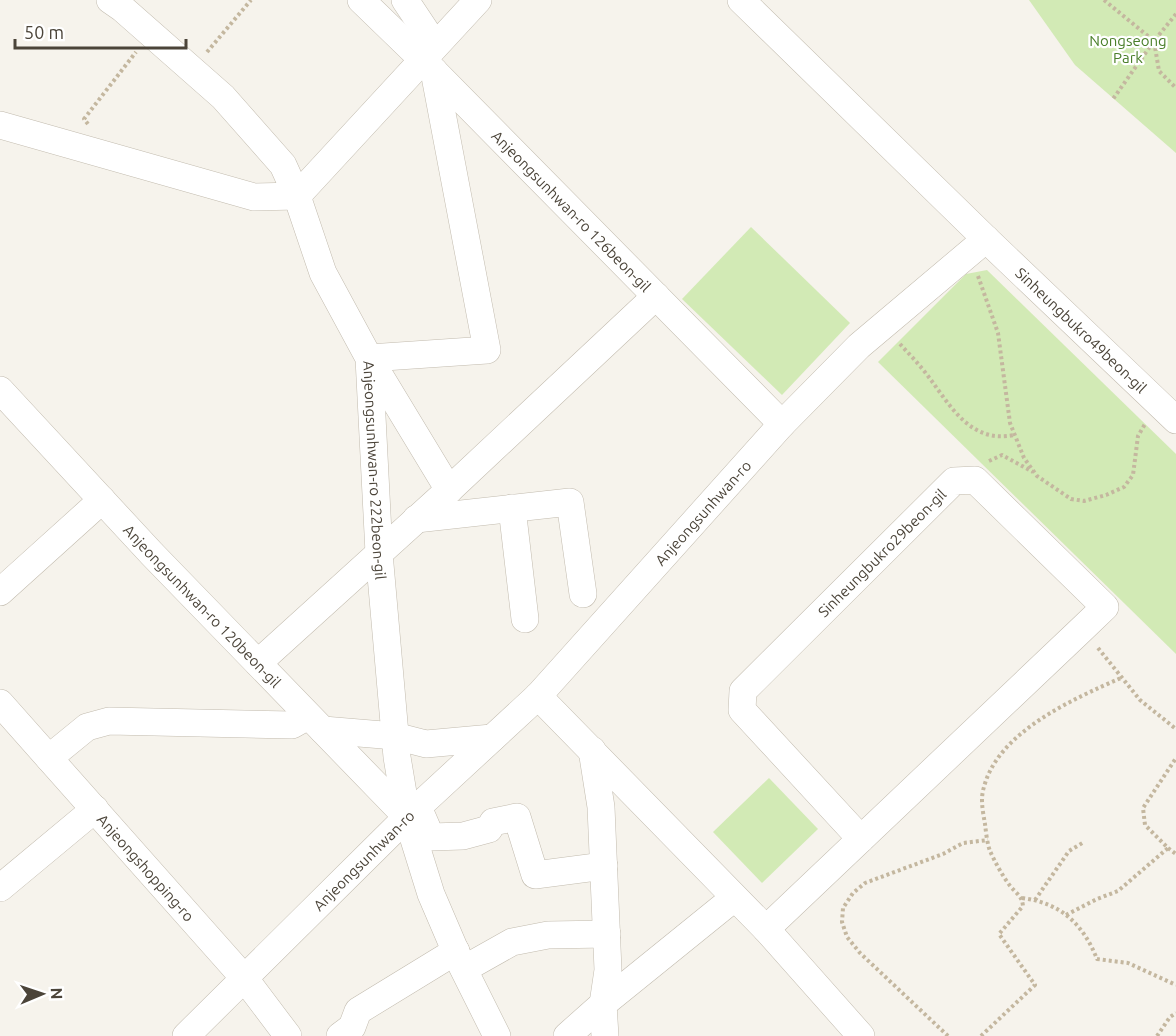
<svg xmlns="http://www.w3.org/2000/svg" width="1176" height="1036" viewBox="0 0 1176 1036" font-family="Ubuntu,sans-serif">
  <rect width="100%" height="100%" fill="#f6f3ec"/>
  <g fill="#d2eab5">
    <polygon points="1029,0 1176,0 1176,153 1075,65"/>
    <polygon points="751,227 850,323 782,395 682,299"/>
    <polygon points="987,270 1176,454 1176,654 878,362 966,274"/>
    <polygon points="769,778 818,829 762,883 713,832"/>
  </g>
  <g fill="none" stroke-linecap="round" stroke-linejoin="round">
    <g stroke="#c2bbae" stroke-width="28">
      <g id="minor">
        <path id="s1" d="M 110,0 L 123,9 L 223,97 L 283,165 L 297,196 L 323,273 L 369,358 L 379,553 L 397,757 L 407,817 L 431,894 L 461,964 L 497,1036"/>
        <path id="s2" d="M 361,0 L 422,59 L 782,424"/>
        <polyline points="405,0 435,45"/>
        <path id="s3" d="M 741,0 L 986,239 L 1176,420"/>
        <polyline points="434,71 487,350 369,358 449,490"/>
        <polyline points="0,125 254,197 297,196 478,0"/>
        <path id="s4" d="M 0,390 L 152,554 L 407,817"/>
        <polyline points="512,508 525,619"/>
        <polyline points="416,519 570,502 583,594"/>
        <polyline points="0,592 102,500"/>
        <polyline points="258,663 449,490 656,296"/>
        <polyline points="538,696 766,929 861,1036"/>
        <path id="s5" d="M 0,703 L 245,979 L 288,1036"/>
        <polyline points="323,730 395,736 426,744 492,738"/>
        <polyline points="592,750 601,807 608,970 603,1004 605,1036"/>
        <polyline points="49,758 87,727 109,721 292,725 308,716"/>
        <polyline points="418,807 431,837 463,836 489,829 493,822 517,817 535,875 604,866"/>
        <polyline points="0,888 95,809"/>
        <polyline points="766,929 1082,629 1105,607 975,480 954,481 743,691 742,710 861,839"/>
        <polyline points="464,969 512,942 548,935 607,934"/>
        <path id="s6" d="M 186,1036 L 407,817 L 538,696 L 782,424 L 859,346 L 986,239"/>
        <polyline points="340,1036 352,1027 358,1011 456,951"/>
        <polyline points="567,1036 603,1004 734,898"/>
      </g>
    </g>
    <g stroke="#c4b79f" stroke-width="4" stroke-dasharray="3 3" stroke-linecap="butt">
      <polyline points="1104,0 1154,41 1113,99"/>
      <polyline points="1176,14 1154,41 1159,71 1176,88"/>
      <polyline points="207,52 251,0"/>
      <polyline points="88,124 84,119 136,52"/>
      <polyline points="978,276 998,333 1010,423 1024,458 1037,476 1071,499 1084,501 1106,495 1124,487 1133,475 1138,436 1145,424"/>
      <path d="M 900,344 C 909,354 919,364 928,376 C 950,405 970,444 1014,435"/>
      <polyline points="989,461 1002,455 1033,472"/>
      <polyline points="1098,648 1140,700 1176,729"/>
      <polyline points="1168,848 1176,854"/>
      <path d="M 1022,898 C 1061,903 1083,924 1097,959 L 1128,963 L 1176,985"/>
      <polyline points="1035,900 1069,851 1084,842"/>
      <polyline points="1066,915 1097,899 1118,891 1168,848 1145,825 1143,808 1176,758"/>
      <polyline points="948,1036 860,953 847,937 842,922 843,908 853,893 865,883 943,854 963,843 988,840"/>
      <path d="M 981,1036 L 1035,985 L 999,934 L 1023,906 C 1022,896 1017,894 1011,887 C 1003,877 995,862 990,851 C 987,843 986,832 985,824 C 983,812 980,799 984,787 C 998,732 1073,699 1121,678"/>
      <polyline points="1157,1036 1170,1017 1176,1013"/>
    </g>
    <use href="#minor" stroke="#fff" stroke-width="27"/>
  </g>
  <g text-anchor="middle" dominant-baseline="central" stroke-width="4.5" stroke-linejoin="round" paint-order="stroke">
    <g font-size="15" fill="#4a7f2a" stroke="#fff">
      <text x="1128" y="40">Nongseong<tspan x="1128" dy="17">Park</tspan></text>
    </g>
    <g font-size="15" fill="#4b4439" stroke="#fff">
      <text stroke="none"><textPath href="#s2" startOffset="298">Anjeongsunhwan-ro 126beon-gil</textPath></text>
      <text stroke="none"><textPath href="#s3" startOffset="474">Sinheungbukro49beon-gil</textPath></text>
      <text stroke="none"><textPath href="#s1" startOffset="564">Anjeongsunhwan-ro 222beon-gil</textPath></text>
      <text stroke="none"><textPath href="#s6" startOffset="736">Anjeongsunhwan-ro</textPath></text>
      <text transform="translate(882 553) rotate(-45)">Sinheungbukro29beon-gil</text>
      <text stroke="none"><textPath href="#s4" startOffset="296">Anjeongsunhwan-ro 120beon-gil</textPath></text>
      <text stroke="none"><textPath href="#s6" startOffset="250">Anjeongsunhwan-ro</textPath></text>
      <text stroke="none"><textPath href="#s5" startOffset="220">Anjeongshopping-ro</textPath></text>
    </g>
  </g>
  <g transform="translate(42 994) rotate(88)" stroke="#ffffff" stroke-width="4.5" paint-order="stroke">
  <path d="M0-4.5L10 22L0 15L-10 22Z" fill="#4b4439"/>
  <text y="-9" font-size="16" font-weight="bold" text-anchor="middle" fill="#4b4439">N</text>
  </g>
  <path d="M15 39v9h171v-9" fill="none" stroke="#4b4439" stroke-width="3"/>
  <text x="24" y="39" font-size="18" fill="#4b4439" stroke="#ffffff" stroke-width="4.5" paint-order="stroke">50 m</text>
</svg>
